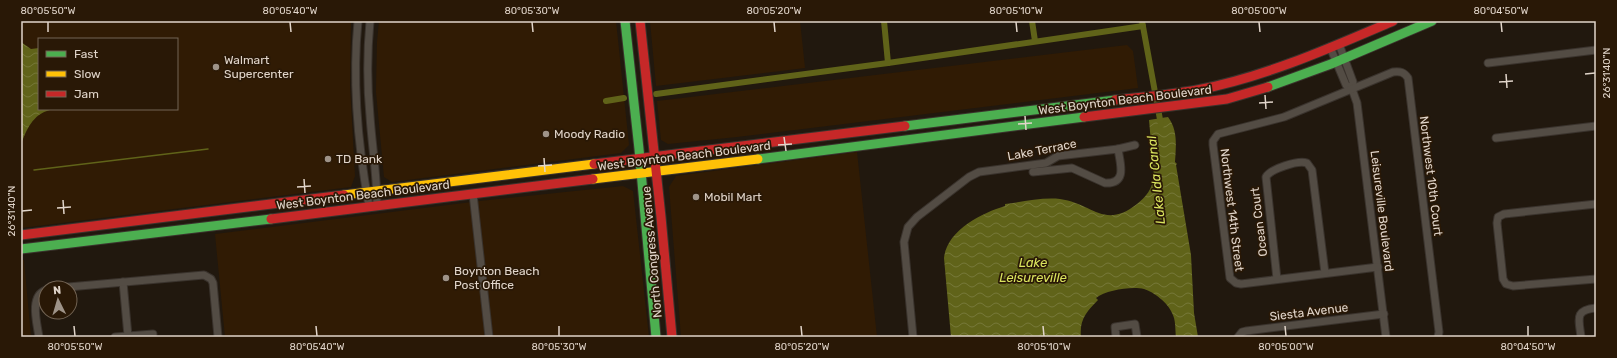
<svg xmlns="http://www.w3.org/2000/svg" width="1617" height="358" viewBox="0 0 1617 358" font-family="Rubik,sans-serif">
  <defs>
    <pattern id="water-waves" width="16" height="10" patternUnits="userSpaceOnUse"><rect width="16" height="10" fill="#606319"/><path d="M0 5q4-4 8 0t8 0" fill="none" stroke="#767839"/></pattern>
  </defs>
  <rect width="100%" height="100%" fill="#21180e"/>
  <g fill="#301b04" fill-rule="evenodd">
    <path d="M 21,21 L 351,21 L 350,86 L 355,176 L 351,187 L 21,228 ZM 39,39 L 177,39 L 177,109 L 39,109 Z"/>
    <polygon points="379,21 616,21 629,145 621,153 392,182 384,177 376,92 377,42"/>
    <polygon points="650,21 800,21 805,68 656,86"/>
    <polygon points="1127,45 1133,51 1138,88 737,137 668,144 661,140 657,101"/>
    <polygon points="857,152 877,337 681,337 669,187 676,176"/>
    <polygon points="623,186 633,191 649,337 225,337 215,234 480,201"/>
    <polygon points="21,260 24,260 31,337 21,337"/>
  </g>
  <g fill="url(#water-waves)">
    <path d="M 21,42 L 31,49 L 39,48 L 39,109 L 75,110 C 68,110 57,108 50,110 C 33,114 26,130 21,145 Z"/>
    <path d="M 1168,117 C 1178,130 1176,146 1175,162 L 1177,164 L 1176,165 L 1191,255 L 1194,313 L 1198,337 L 1176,337 C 1175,329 1176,320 1172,313 C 1168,303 1154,292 1144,289 C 1132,286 1106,290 1096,298 L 1098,300 C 1087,311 1079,320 1081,337 L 951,337 L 944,258 C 947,230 982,213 1005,206 L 1005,204 C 1022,202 1043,197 1060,199 C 1092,203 1104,230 1137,204 C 1146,197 1152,189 1154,177 L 1149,120 Z"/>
  </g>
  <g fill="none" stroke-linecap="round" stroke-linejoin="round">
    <polyline stroke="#606319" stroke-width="1.5" points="34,170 208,149"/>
    <g stroke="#606319" stroke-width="6">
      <polyline points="884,21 888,63"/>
      <polyline points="1032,21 1035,41"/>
      <polyline points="1142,21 1161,125"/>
      <polyline points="656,94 888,63 1143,26"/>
      <polyline points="606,101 624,98"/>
    </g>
    <g stroke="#3a332d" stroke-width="9">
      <g id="street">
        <path d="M 358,21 C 352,82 358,146 369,206"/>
        <path d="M 370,21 C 367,53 367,85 370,116 C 372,146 377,175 377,205"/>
        <polyline points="1339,44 1353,82 1352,89 1357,103 1386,337"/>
        <polyline points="1330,47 1346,85 1352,89"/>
        <polyline points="1488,63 1596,50"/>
        <polyline points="1496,138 1596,126"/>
        <polyline points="1118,149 1135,145"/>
        <polyline points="473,194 489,337"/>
        <polyline points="1596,204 1504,214 1498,217 1497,223 1503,279 1506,284 1513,286 1596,279"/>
        <path d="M 1378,267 L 1241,284 L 1236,283 L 1230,278 L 1213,145 L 1213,141 L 1218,134 L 1284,117 L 1393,72 C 1400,71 1404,72 1408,78 L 1439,332 L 1438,337"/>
        <path d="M 1277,279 L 1266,177 C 1270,169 1298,160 1307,163 L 1312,170 L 1325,273"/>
        <polyline points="123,282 128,336"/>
        <polyline points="57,288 204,275 211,279 213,283 218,337"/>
        <path d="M 39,337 C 37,323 29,296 46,290"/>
        <polyline points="115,337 153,334"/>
        <path d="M 913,337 L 904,242 L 908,227 L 917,217 L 969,177 L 979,172 L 1046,163 L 1058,156 L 1118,149 C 1120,163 1128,184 1105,183 L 1072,168 L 1033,172"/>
        <polyline points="1116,337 1115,327 1135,324 1137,337"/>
        <polyline points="1238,337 1242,332 1246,331 1384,314"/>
        <path d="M 1581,337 C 1579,319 1574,310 1596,308"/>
      </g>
    </g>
    <g stroke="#3a332d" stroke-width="11">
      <g id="fast">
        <polyline points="625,21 639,149 656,337"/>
        <polyline points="1268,87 1331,64 1432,21"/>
        <polyline points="905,126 1115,100"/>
        <polyline points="758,159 1084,117"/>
        <polyline points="21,249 271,219"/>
      </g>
    </g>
    <g stroke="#3a332d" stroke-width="11">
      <g id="slow">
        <polyline points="593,179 758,159"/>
        <polyline points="344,195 594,164"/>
      </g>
    </g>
    <g stroke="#3a332d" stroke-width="11">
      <g id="jam">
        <polyline points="640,21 661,217 672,337"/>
        <path d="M 1115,100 C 1142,97 1170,95 1197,90 C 1265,77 1330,48 1393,21"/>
        <polyline points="1084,117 1227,99 1268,87"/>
        <polyline points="594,164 905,126"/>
        <polyline points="271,219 593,179"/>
        <polyline points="21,235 344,195"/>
      </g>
    </g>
    <use href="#street" stroke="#534c44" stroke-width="7"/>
    <use href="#fast" stroke="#4caf50" stroke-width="9"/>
    <use href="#slow" stroke="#ffc107" stroke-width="9"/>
    <use href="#jam" stroke="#c62828" stroke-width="9"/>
  </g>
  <path fill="none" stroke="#e1d5ca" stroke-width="1.5" d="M 48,22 L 48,32M 290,22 L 291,32M 532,22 L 533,32M 774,22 L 775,32M 1016,22 L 1017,32M 1259,22 L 1260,32M 1501,22 L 1502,32M 1506,74 L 1507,88M 1585,74 L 1595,73M 1499,82 L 1513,81M 1265,95 L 1266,109M 1259,103 L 1273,102M 1025,116 L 1026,130M 1018,124 L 1032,123M 784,137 L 786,151M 778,145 L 792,144M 544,158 L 545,172M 538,166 L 552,165M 304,179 L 305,193M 297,187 L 311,186M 63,200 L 64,214M 57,208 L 71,207M 22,211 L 32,210M 74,326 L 75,336M 316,326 L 317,336M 559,326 L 559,336M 801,326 L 802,336M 1043,326 L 1044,336M 1285,326 L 1286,336M 1528,326 L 1528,336"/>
  <g fill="#9e9388" stroke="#291806" stroke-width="1.5">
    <circle cx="216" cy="67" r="4"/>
    <circle cx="546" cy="134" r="4"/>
    <circle cx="328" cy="159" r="4"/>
    <circle cx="696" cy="197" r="4"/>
    <circle cx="446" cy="278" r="4"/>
  </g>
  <g text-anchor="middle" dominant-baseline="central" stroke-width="3.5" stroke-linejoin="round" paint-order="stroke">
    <g font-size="12" fill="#e1d5ca" stroke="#291806" text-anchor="start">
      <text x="224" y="60">Walmart<tspan x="224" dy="14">Supercenter</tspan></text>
      <text x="554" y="134">Moody Radio</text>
      <text x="336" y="159">TD Bank</text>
      <text x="704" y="197">Mobil Mart</text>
      <text x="454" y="271">Boynton Beach<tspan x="454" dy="14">Post Office</tspan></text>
    </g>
    <g font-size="12" fill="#e1d5ca" stroke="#291806">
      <text transform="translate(1125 100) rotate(-7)">West Boynton Beach Boulevard</text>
      <text transform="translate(1042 150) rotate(-11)">Lake Terrace</text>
      <text transform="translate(684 156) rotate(-7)">West Boynton Beach Boulevard</text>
      <text transform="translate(1431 176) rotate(83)">Northwest 10th Court</text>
      <text transform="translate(363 195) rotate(-7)">West Boynton Beach Boulevard</text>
      <text transform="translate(1232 210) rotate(83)">Northwest 14th Street</text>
      <text transform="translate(1382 211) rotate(83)">Leisureville Boulevard</text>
      <text transform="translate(1259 222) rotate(-97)">Ocean Court</text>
      <text transform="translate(652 252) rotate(-95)">North Congress Avenue</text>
      <text transform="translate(1309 312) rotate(-7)">Siesta Avenue</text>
    </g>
    <g font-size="13" font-style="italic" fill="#dae45e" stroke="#291806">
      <text transform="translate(1156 180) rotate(-96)">Lake Ida Canal</text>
      <text x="1033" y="262">Lake<tspan x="1033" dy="15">Leisureville</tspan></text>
    </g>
  </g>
  <rect width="1617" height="358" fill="none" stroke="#291806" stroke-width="44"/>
  <rect x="38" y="38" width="140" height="72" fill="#291806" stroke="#736454"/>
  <rect x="46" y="51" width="20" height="6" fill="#4caf50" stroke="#736454"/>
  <text x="74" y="58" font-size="12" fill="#e1d5ca">Fast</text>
  <rect x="46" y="71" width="20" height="6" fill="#ffc107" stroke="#736454"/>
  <text x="74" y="78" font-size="12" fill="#e1d5ca">Slow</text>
  <rect x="46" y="91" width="20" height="6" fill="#c62828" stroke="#736454"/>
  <text x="74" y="98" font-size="12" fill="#e1d5ca">Jam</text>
  <g transform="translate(58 300) rotate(355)"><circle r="19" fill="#291806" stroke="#736454"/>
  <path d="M0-3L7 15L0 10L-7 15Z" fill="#9e9388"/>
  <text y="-6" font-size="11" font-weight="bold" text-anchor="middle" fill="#e1d5ca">N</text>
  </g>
  <rect x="22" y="22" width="1573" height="314" fill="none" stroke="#e1d5ca" stroke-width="1.5"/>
  <g font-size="10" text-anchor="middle" fill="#e1d5ca">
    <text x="48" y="14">80°05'50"W</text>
    <text x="290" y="14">80°05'40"W</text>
    <text x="532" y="14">80°05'30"W</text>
    <text x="774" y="14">80°05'20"W</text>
    <text x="1016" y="14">80°05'10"W</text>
    <text x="1259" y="14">80°05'00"W</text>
    <text x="1501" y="14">80°04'50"W</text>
    <text transform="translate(1606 73) rotate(-90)" y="4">26°31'40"N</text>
    <text transform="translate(11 211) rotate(-90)" y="4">26°31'40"N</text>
    <text x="75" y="350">80°05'50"W</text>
    <text x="317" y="350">80°05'40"W</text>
    <text x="559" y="350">80°05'30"W</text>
    <text x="802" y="350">80°05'20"W</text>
    <text x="1044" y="350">80°05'10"W</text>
    <text x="1286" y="350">80°05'00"W</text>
    <text x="1528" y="350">80°04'50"W</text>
  </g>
</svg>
